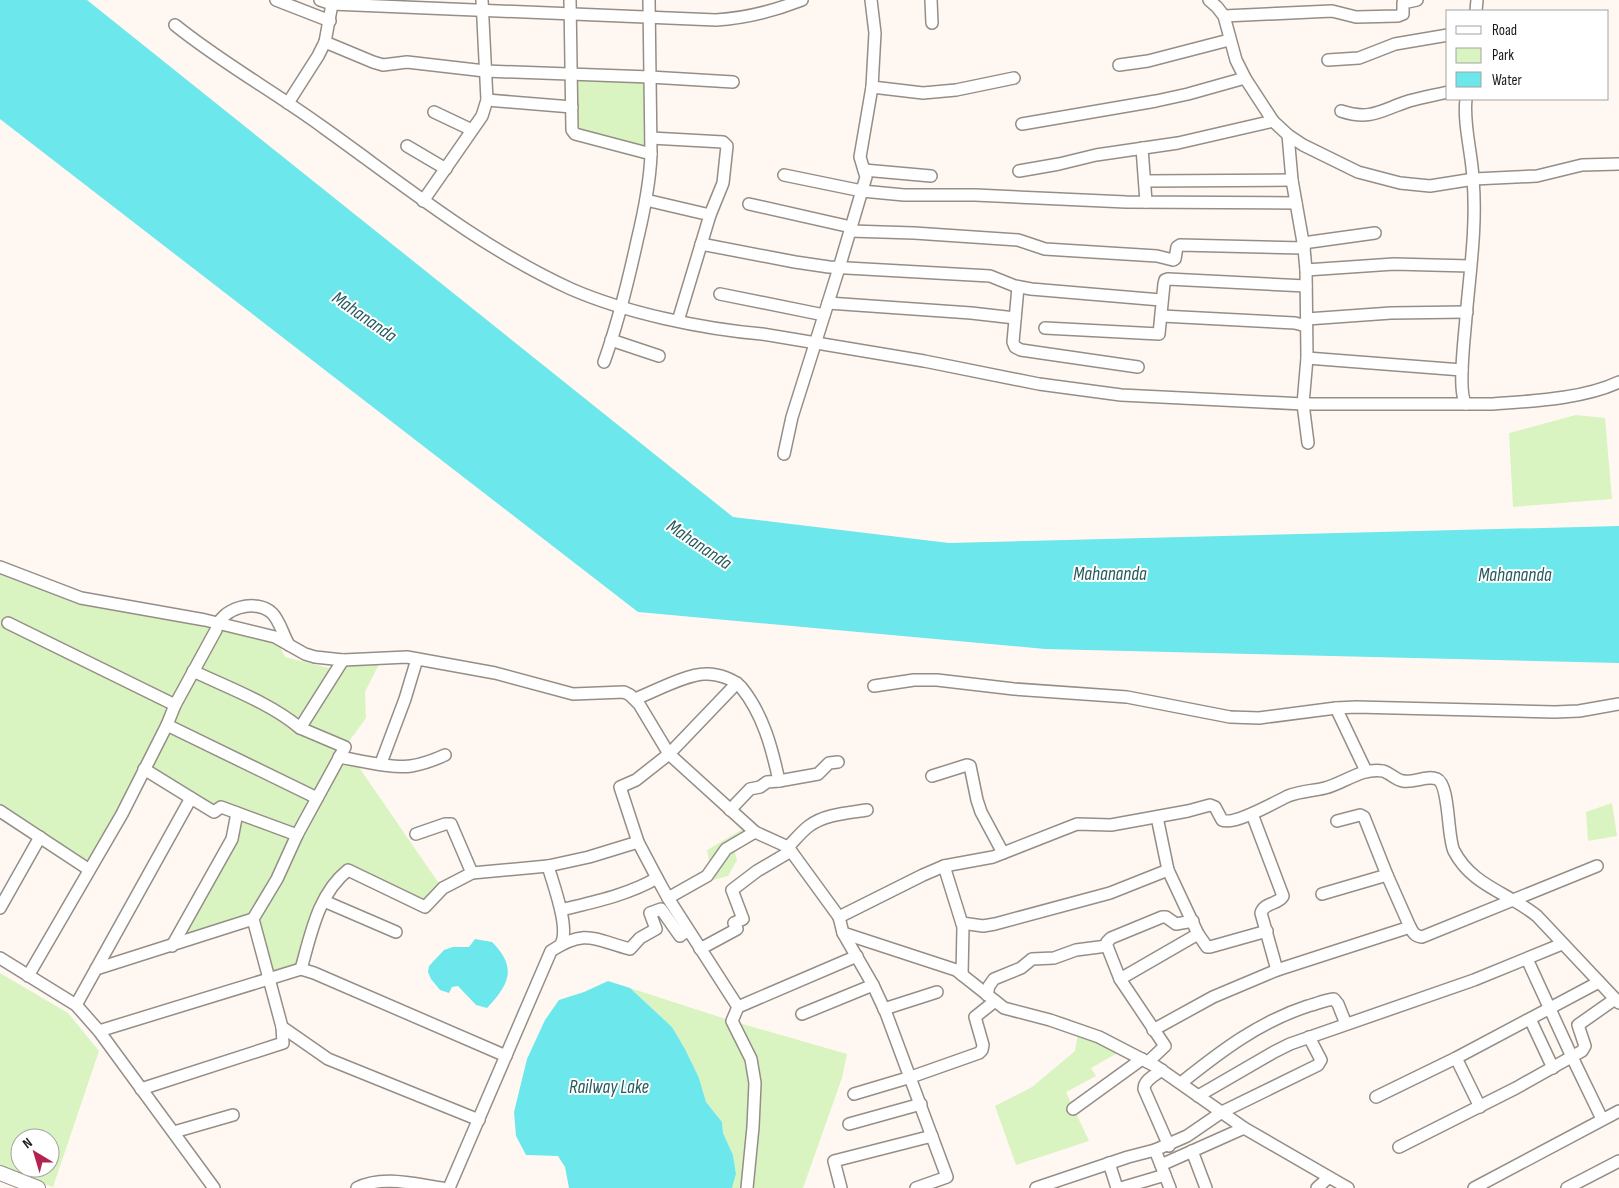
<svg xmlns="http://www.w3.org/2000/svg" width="1619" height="1188" viewBox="0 0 1619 1188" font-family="'Sofia Sans Condensed',sans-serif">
  <rect width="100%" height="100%" fill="#fff8f2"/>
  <g fill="#d9f4c1" fill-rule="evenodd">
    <polygon points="573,75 649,80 650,152 574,130"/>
    <polygon points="1576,415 1605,418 1612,499 1513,507 1509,433"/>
    <path d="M 0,567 L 81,598 L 217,623 L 275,637 L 285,657 L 337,670 L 310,714 L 344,666 L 381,660 L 365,692 L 366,718 L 345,747 L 440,885 L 425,907 L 345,873 C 318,894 310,938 301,969 L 272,977 L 253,919 L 179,941 L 232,839 L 237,813 L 221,807 L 214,812 L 144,769 L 167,725 L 316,800 L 318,798 L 170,724 L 177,708 L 216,630 L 216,626 L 92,867 L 0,805 Z"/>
    <polygon points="1612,803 1617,836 1588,841 1586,812"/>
    <polygon points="748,826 755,832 734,849 737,860 728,876 713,880 707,850"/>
    <path d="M 0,973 L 68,1013 L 99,1051 L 53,1187 L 0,1170 ZM 20,1138 L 50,1138 L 50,1168 L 20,1168 Z"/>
    <polygon points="630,988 732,1021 847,1054 842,1078 803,1188 732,1188 736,1174 733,1155 723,1133 722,1122 706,1102 699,1078 685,1049 672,1027"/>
    <polygon points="1078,1034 1123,1050 1091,1068 1096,1076 1066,1092 1089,1141 1016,1165 995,1106 1032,1087 1075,1051"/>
  </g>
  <g fill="#6ce7eb">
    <polygon points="0,0 87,0 733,517 949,543 1619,526 1619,663 1045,649 638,612 0,119"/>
    <path d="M 475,939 L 492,942 C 517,967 510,984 487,1008 L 476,1005 L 458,986 L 452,987 L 449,993 L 440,990 L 431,979 L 428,972 L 429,966 L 444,950 L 453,947 L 469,947 Z"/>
    <polygon points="608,981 630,988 672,1027 685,1049 699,1078 706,1102 722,1122 723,1133 733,1155 736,1174 732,1188 569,1188 565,1167 558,1156 526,1155 516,1136 514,1112 527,1059 545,1020 559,1000 584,992"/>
  </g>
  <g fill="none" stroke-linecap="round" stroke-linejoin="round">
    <g stroke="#958e87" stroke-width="14">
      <g id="minor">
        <polyline points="276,0 330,21"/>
        <polyline points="320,0 332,4 325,42 373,62 383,65 407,62 485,71 650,77 649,0"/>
        <path d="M 333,0 L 332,4 L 716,20 C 747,18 774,11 802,0"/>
        <polyline points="570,0 572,130 575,134 651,154 650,77 733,82"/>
        <polyline points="931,0 932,23"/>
        <polyline points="1209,0 1217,7 1224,16 1236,60 1245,78 1273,121 1288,135 1303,145 1358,172 1400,183 1430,186 1474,179 1537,176 1582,165 1619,164"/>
        <polyline points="1476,11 1477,0"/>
        <polyline points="1224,16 1332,11 1356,17 1398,16 1403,14 1403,3 1417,0"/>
        <path d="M 175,25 C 222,63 275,92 324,128 C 404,185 481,248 571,289 C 626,313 703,329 762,334 L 924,361 L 1039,384 L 1121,395 L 1303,404 L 1493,404 C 1532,401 1583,399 1619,382"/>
        <polyline points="1328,60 1359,58 1395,44 1448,35"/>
        <polyline points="1119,65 1148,61 1229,40"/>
        <polyline points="872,87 923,93 956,90 1014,78"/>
        <path d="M 1466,99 C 1463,124 1472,154 1473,179 C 1477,225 1470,271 1466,317 C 1465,334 1457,392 1466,404"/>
        <polyline points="487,100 572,107"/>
        <polyline points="288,103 318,56 325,42"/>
        <path d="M 1341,111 C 1371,121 1381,110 1409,101 C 1422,97 1435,95 1448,92"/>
        <polyline points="434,112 472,130"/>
        <polyline points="1022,124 1156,101 1188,94 1245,78"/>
        <polyline points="1288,135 1292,180 1304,248 1306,270 1307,358 1303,404 1308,443"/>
        <polyline points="651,138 723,142 727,146 723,183 710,215 678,321"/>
        <polyline points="407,146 446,169"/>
        <polyline points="1142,148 1146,202"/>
        <polyline points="864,170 931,176"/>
        <polyline points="1019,171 1059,164 1096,155 1178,143 1273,121"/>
        <polyline points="784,175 862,191 904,195 975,195 1126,202 1296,203"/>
        <polyline points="1145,181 1292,180"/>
        <polyline points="646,200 710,215"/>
        <polyline points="423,201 482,116 487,100 482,0"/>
        <polyline points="749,204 851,227"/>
        <polyline points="850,231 914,233 1018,240 1045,249 1157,256 1173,260 1175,259 1177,247 1180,245 1304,248"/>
        <polyline points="1303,243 1375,233"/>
        <polyline points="701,244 795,262 829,267 990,276 1015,286 1031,289 1161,300"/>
        <polyline points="1306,270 1394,264 1470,266"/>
        <polyline points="1018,287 1013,342 1015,347 1021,350 1138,367"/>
        <polyline points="720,294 824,315"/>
        <polyline points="828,303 971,313 1015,318"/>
        <polyline points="1162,316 1295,323 1306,326"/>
        <polyline points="1307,319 1391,313 1467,312"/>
        <polyline points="1045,328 1159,334 1164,284 1165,280 1168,279 1306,286"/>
        <polyline points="611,340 659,356"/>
        <polyline points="1307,358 1462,370"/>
        <path d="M 604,362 C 618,323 628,282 637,241 C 644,212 650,183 651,154"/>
        <polyline points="784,454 792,417 839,268 866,177 860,157 872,87 875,33 871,0"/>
        <polyline points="0,567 81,598 205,620 275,637 305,654 315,657 343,660 407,657 495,673 573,694 624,692 630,695 639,704 669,754 755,832 788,847 839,917 843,933 956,970 1004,1008 1050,1020 1099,1037 1157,1067 1244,1128 1348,1188"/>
        <polyline points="8,623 175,705"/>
        <path d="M 193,671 C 229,688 270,703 300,728"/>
        <polyline points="737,683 669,754 636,780 620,787 638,842 657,878 668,898 738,1007"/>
        <polyline points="874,686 914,680 937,680 1014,689 1127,697 1230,717 1259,718 1336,708 1356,707 1555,712 1579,711 1619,704"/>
        <path d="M 635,699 C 653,692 687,674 705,674 C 717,673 733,679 741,687 C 763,714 772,748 779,781 L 767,782 L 760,787 L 750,789 L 730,810"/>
        <polyline points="1336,708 1366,771"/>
        <polyline points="167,725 317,798"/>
        <path d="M 339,757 C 358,760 393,769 411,766 C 423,764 434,760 445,755"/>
        <polyline points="381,763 405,699 417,659"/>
        <polyline points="932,776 967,765 970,766 977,800 981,812 1003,853"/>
        <polyline points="779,781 818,774 829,763 838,762"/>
        <polyline points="191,798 214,812 221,807 297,835 277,879 253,919 282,1027 328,1059 479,1120"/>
        <polyline points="0,811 88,869"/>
        <path d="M 1252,814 L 1283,896 C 1278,905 1264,902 1261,913 L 1277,970"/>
        <polyline points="416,834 445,824 451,824 472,873"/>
        <polyline points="297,835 345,747 300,728 343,660"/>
        <path d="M 788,847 C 795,840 801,832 809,826 C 825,814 848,813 867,810"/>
        <path d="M 548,866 C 553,884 570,928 561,944"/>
        <polyline points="944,866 963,927 962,975"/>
        <polyline points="1322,894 1387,875"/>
        <polyline points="668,898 707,876 726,849 755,832"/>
        <polyline points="324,901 396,932"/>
        <polyline points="0,908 40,837"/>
        <path d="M 561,910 C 593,902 628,895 657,878"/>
        <path d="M 839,917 L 923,875 L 944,866 L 993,857 L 1077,824 L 1111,825 L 1188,811 L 1210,805 L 1215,807 L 1222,820 C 1234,826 1275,802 1288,796 C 1300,791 1313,791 1325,788 C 1344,783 1363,767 1383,771 C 1390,773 1396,780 1403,781 C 1414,783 1427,775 1437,779 C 1450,785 1447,837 1454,851 C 1472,886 1509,893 1537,916 L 1619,1003"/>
        <polyline points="962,923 983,926 995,924 1110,893 1168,870"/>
        <path d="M 1410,927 C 1413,933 1415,936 1422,937 L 1597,866"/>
        <polyline points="843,933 873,985 886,1013 947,1177 916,1188"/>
        <polyline points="1198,934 1207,947 1210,947 1267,931"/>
        <polyline points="172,946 232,839 237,813"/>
        <polyline points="700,949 737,929 734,923 743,919 732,890 757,871 791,851"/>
        <polyline points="0,958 76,1005 99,1031 214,1188"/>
        <polyline points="1527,959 1572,1057 1602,1119"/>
        <polyline points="96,969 253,919"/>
        <path d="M 301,969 C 311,934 318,894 348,870 L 425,907 L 443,888 L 472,873 L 548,866 L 589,857 L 638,842"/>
        <path d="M 28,976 L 122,814 L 167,725 L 175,705 L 216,630 C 220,608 256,598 272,613 C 280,621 283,635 289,645"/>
        <polyline points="1120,979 1198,934 1168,870 1157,817"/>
        <polyline points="987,995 989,986 994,979 1021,968 1032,959 1054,958 1076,950 1107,946"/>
        <polyline points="76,1005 191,798 144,769"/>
        <polyline points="884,1009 937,992"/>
        <polyline points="802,1014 873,985"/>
        <polyline points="1530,1019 1553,1068"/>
        <polyline points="1153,1030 1213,997 1277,970 1410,927 1387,875 1364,817 1360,815 1337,821"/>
        <polyline points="99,1031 301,969 314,973 506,1056"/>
        <polyline points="1456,1058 1480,1107"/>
        <polyline points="1148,1062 1165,1046 1120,979 1107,946 1107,942 1111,938 1162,917 1166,917 1176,924 1193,921"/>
        <path d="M 1162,1070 C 1155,1075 1144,1080 1144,1089 L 1169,1146"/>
        <path d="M 1181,1083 C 1221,1051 1259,1022 1308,1006 C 1316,1004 1325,1000 1334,999 L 1338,1004 L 1346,1024"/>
        <polyline points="141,1089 283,1043 282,1027"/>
        <polyline points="854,1094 911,1077 979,1053 982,1050 983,1045 975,1017 995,1001"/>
        <polyline points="1198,1096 1274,1052 1290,1044 1474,980 1562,944"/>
        <polyline points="1376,1097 1456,1058 1599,982"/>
        <polyline points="1073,1109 1142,1059"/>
        <polyline points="849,1124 921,1104"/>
        <polyline points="174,1132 233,1115"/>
        <polyline points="1399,1147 1516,1088 1582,1051 1585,1046 1578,1025 1615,999"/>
        <polyline points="1192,1151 1206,1188"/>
        <polyline points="1109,1163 1117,1188"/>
        <polyline points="1161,1165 1244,1128"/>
        <path d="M 357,1188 C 382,1175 414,1184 442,1188"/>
        <path d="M 449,1188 L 551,951 C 586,928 595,940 630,949 L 640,938 L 656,929 L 650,913 L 661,909 L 680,936 L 688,930"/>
        <polyline points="747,1188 753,1127 755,1083 751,1059 732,1021 738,1007 857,956"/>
        <polyline points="841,1188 834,1161 932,1136"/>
        <polyline points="1036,1188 1128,1157 1155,1150"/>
        <polyline points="1121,1188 1165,1175"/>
        <polyline points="1170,1188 1155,1150 1187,1136 1222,1112 1318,1065 1321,1060 1309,1037"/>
        <polyline points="1317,1188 1328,1178"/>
        <polyline points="1474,1188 1619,1111"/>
        <polyline points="1567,1188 1619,1161"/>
      </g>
    </g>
    <g stroke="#958e87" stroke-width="16">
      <polyline id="major" points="0,1173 38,1188"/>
    </g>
    <use href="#minor" stroke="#fff" stroke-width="11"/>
    <use href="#major" stroke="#fff" stroke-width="14"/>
  </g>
  <g text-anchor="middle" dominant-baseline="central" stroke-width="4" stroke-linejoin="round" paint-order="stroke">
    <g font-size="19" font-style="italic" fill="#255a5c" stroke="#fff">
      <text transform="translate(364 317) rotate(35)">Mahananda</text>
      <text transform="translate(699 545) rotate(34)">Mahananda</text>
      <text x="1110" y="574">Mahananda</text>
      <text x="1515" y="575">Mahananda</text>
      <text x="609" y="1087">Railway Lake</text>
    </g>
  </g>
  <rect x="1446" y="10" width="162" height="90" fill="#ffffff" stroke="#a4a3a2"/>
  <rect x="1456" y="26" width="25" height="8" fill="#ffffff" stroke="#a4a3a2"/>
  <text x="1492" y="35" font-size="15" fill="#1b1816">Road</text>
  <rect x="1456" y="48" width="25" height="15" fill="#d9f4c1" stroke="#a4a3a2"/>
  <text x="1492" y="60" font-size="15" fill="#1b1816">Park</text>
  <rect x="1456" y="72" width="25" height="15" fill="#6ce7eb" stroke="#a4a3a2"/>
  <text x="1492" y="85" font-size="15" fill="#1b1816">Water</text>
  <g transform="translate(35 1153) rotate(322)"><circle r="24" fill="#ffffff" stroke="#a4a3a2"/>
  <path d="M0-4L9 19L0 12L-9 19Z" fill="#b3234f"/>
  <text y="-8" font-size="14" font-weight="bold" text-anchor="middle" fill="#1b1816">N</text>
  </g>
</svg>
